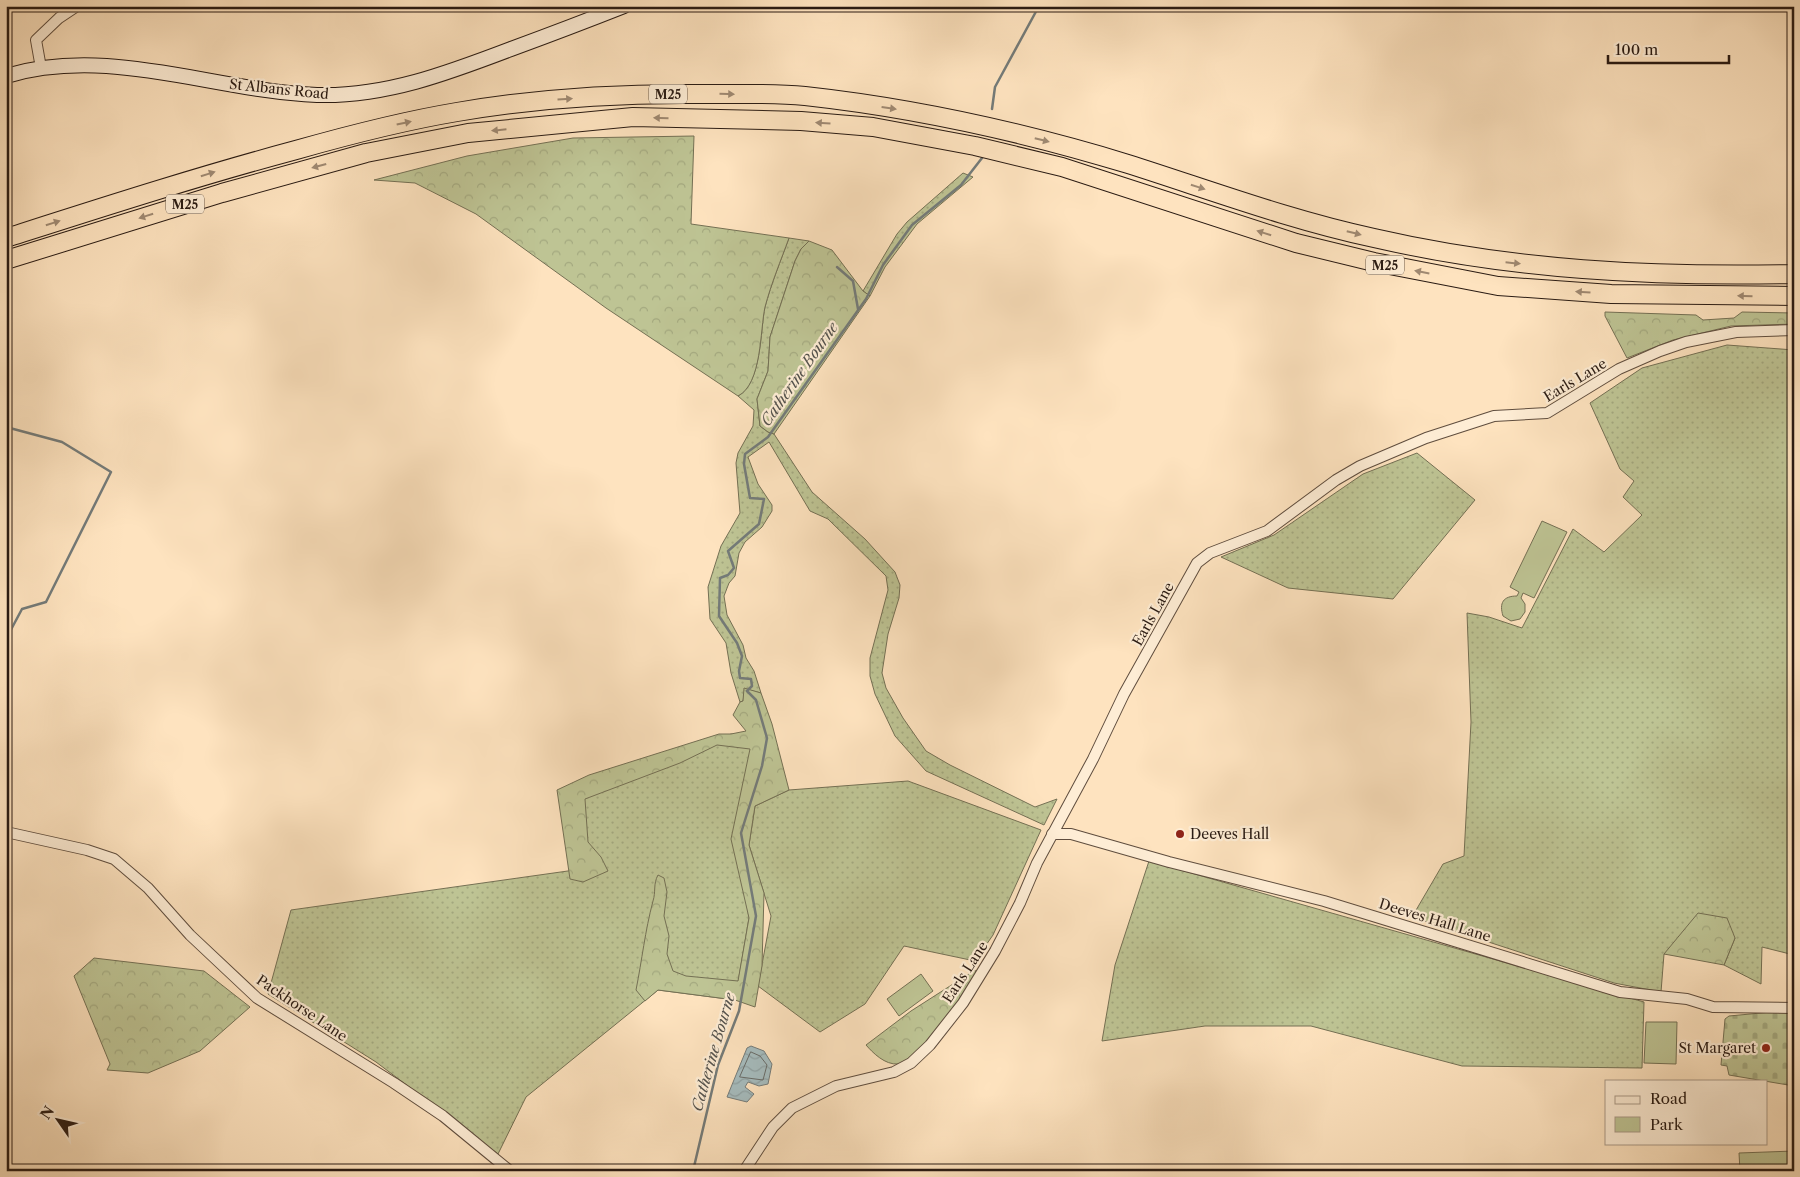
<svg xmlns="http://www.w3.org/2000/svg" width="1800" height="1177" viewBox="0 0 1800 1177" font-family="'Libre Caslon Text',serif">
  <defs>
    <pattern id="grass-dots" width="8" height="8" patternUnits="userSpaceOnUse" patternTransform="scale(1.25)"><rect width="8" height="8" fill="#bec494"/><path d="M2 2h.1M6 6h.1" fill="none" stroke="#a3a87f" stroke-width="1.8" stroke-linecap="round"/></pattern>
    <pattern id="forest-crowns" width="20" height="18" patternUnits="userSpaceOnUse" patternTransform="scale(1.25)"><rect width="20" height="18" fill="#bec494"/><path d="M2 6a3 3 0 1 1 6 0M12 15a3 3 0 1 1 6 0" fill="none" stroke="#a3a87f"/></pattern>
    <pattern id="cemetery-stones" width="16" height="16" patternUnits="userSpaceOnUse" patternTransform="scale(1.25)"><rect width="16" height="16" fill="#bec494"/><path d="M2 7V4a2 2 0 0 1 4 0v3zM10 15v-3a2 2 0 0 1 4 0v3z" fill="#a3a87f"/></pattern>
    <pattern id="water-waves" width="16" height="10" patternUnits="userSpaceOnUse" patternTransform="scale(1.25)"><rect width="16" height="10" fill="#a5bbbd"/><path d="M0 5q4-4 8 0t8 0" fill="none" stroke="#8ea0a2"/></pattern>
  </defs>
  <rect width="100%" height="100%" fill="#fee3bf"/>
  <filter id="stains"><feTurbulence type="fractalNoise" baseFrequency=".004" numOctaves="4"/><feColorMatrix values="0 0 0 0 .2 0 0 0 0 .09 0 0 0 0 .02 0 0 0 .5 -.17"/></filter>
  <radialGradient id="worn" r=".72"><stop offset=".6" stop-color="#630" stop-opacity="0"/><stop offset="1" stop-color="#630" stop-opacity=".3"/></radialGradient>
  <g fill="url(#grass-dots)" stroke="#747054">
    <polygon points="963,173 973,177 917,224 885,267 870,296 863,291 897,234 907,222"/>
    <path d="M 789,238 L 809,241 L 801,249 L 795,261 L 770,337 L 768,371 L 757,399 L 760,426 L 768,432 L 774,434 L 812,492 L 865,539 L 895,572 L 900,585 L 899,598 L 888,634 L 882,673 L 886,688 L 903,718 L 926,751 L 950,765 L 1035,807 L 1057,799 L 1044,825 L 926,771 L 895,736 L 875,694 L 870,676 L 870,658 L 888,590 L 886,576 L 828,519 L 810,511 L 769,442 L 748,457 L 758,484 L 772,505 L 772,511 L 762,527 L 745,542 L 739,553 L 735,576 L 729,583 L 724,596 L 727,615 L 743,645 L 746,658 L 754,671 L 761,693 L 745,689 L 743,701 L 740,702 L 731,673 L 726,643 L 710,619 L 708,587 L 721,546 L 740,513 L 736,463 L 738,453 L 753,426 L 754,410 L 738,396 C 762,383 760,330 765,307 C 771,284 781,260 789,238 Z"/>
    <polygon points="1727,345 1794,350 1794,955 1762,947 1761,984 1724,965 1735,938 1664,954 1661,992 1614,983 1412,917 1443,864 1464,856 1471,722 1467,613 1489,617 1522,628 1573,529 1604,552 1642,515 1623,497 1634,481 1620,469 1590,403 1642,368"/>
    <polygon points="1417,453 1475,500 1393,599 1288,588 1221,557 1274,535 1363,474"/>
    <polygon points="731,734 755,736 736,835 749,918 735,1000 658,990 526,1097 498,1154 376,1062 268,994 291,910 582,869 568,793"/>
    <polygon points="908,781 1041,830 993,935 975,961 904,946 865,1004 820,1032 758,986 771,916 749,845 755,806 789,790"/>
    <polygon points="1149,861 1644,1002 1642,1068 1462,1066 1311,1026 1205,1026 1102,1041 1115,965"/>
  </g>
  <g fill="url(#forest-crowns)" stroke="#747054">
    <path d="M 694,136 L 691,224 L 789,238 C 781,260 771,284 765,307 C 760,330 762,384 738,396 L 606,308 L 476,214 L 415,183 L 374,180 L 467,156 L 573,138 Z"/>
    <polygon points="809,241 832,250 863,291 870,296 774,434 768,432 760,426 757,399 768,371 770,337 795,261 801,249"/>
    <polygon points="1605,312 1696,315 1703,320 1734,318 1742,312 1794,313 1794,324 1731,326 1673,340 1627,358 1605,316"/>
    <path d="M 744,688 L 761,693 L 772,724 L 789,790 L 755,806 L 749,845 L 764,893 L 762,966 L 755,1007 L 735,1000 L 658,990 L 645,1001 L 636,990 C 642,960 645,931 653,901 C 656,892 653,884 658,875 L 664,878 L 667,892 L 664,916 L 669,936 L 667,954 L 673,971 L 686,976 L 738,981 L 749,918 L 731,839 L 750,749 L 717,745 L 680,763 L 585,799 L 588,842 L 601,857 L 608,871 L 583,882 L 570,879 L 557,790 L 589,775 L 719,734 L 731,734 L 746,731 L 733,715 L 740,702 L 743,701 Z"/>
    <polygon points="1698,913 1727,918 1735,938 1724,965 1664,954"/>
    <polygon points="94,958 204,971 250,1007 200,1051 148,1073 107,1070 110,1064 74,976"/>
    <path d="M 975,970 L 977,976 C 962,997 923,1061 898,1064 C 885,1065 873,1053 866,1045 L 911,1011 Z"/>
  </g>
  <polygon fill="url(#cemetery-stones)" stroke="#747054" points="1782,1011 1794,1014 1794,1086 1729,1075 1727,1066 1721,1065 1725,1019 1729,1016"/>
  <g fill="#bec494" stroke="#747054">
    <path d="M 1542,521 L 1567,532 L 1534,598 L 1523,593 L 1521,598 L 1525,604 L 1525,612 L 1520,619 L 1511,621 L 1503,616 C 1499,603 1503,596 1517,596 L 1519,592 L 1510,587 Z"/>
    <polygon points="921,974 933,991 899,1016 887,999"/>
    <polygon points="1646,1022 1677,1022 1676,1064 1644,1063"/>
    <polygon points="1794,1151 1794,1171 1740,1171 1739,1153"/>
  </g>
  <polygon fill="url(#water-waves)" stroke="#747b79" points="751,1046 764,1051 772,1064 768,1084 759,1086 748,1082 745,1087 754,1094 747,1102 727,1097 747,1048"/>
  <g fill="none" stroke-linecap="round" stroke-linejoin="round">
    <polygon stroke="#686b68" stroke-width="1" points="751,1052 760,1056 767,1065 763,1080 740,1077"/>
    <g stroke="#747b79" stroke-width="2.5">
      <polyline points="992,109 995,87 1039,6"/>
      <polyline points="837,267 853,281 858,309"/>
      <polyline points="6,427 62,442 111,472 46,602 22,609 6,639"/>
      <polyline points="693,1171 718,1065 739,1011 756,916 741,833 762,766 767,738 756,700 747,691 752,686 751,679 740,678 739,671 742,656 737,643 719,616 720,578 728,575 734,568 728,551 759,524 764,499 750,498 744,464 745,454 768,437 866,299 883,265 912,225 961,185 982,158"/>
    </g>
    <g stroke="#5f4d3e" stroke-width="12">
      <g id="minor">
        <polyline points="41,68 36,40 59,18 77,6"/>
        <polyline points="6,832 87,850 114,859 148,888 190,935 257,998 394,1083 443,1116 510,1171"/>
        <polyline points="1052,834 1071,834 1169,862 1324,901 1620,992 1687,999 1713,1007 1794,1008"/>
        <polyline points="744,1171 773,1127 792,1108 836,1086 894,1072 911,1063 930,1045 963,1003 995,951 1020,903 1037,863 1093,759 1124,694 1197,563 1210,553 1267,531 1336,480 1360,466 1426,438 1494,416 1547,413 1619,369 1660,351 1686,342 1736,332 1794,330"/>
      </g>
    </g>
    <g stroke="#2a1b13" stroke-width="16">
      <path id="secondary" d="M 6,76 C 109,45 214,91 317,95 C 385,97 448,73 511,49 C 549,35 586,21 624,6"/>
    </g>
    <g stroke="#2a1b13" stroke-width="20">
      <g id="motorway">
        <path d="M 6,238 C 103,207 199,176 296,150 C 349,135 403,121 457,112 C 538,98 622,93 704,94 C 737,94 772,93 805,96 C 914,108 1023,132 1128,164 C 1210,190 1290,220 1374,238 C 1513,270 1652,277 1794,274"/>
        <polyline points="6,260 222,193 366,153 468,133 633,117 801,121 873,127 975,146 1062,167 1296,243 1374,262 1498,286 1611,294 1794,296"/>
      </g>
    </g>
    <use href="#minor" stroke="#feedd5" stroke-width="10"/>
    <use href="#secondary" stroke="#feedd5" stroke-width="14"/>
    <use href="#motorway" stroke="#fee3bf" stroke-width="18"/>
  </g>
  <defs><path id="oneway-solid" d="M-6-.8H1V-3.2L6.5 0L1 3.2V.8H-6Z" transform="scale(1.25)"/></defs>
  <g fill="#9f8972">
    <use href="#oneway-solid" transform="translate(727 94) rotate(1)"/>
    <use href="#oneway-solid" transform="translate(565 99) rotate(-4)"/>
    <use href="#oneway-solid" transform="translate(889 108) rotate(8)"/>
    <use href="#oneway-solid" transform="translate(661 118) rotate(-179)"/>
    <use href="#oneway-solid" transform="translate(404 123) rotate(-12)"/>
    <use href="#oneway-solid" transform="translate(823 123) rotate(-176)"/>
    <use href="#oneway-solid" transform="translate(499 130) rotate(174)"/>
    <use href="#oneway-solid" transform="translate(1042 140) rotate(14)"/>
    <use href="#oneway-solid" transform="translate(319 166) rotate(165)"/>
    <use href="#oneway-solid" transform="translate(208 174) rotate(-17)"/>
    <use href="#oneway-solid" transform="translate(1198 187) rotate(18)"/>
    <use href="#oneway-solid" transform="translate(146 216) rotate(163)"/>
    <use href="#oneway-solid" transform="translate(53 223) rotate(-17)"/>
    <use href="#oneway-solid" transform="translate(1264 233) rotate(-163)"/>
    <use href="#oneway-solid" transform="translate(1354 233) rotate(14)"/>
    <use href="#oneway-solid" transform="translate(1513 263) rotate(6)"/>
    <use href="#oneway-solid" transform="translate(1422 272) rotate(-169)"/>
    <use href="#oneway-solid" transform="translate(1583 292) rotate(-176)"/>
    <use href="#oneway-solid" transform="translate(1745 296) rotate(-179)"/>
  </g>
  <g fill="#8f2418" stroke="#feedd5" stroke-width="2">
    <circle cx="1180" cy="834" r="5"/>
    <circle cx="1766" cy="1048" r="5"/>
  </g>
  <g text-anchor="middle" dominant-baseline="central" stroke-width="4.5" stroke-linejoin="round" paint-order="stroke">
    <g fill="#feedd5" stroke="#6a5a4d" stroke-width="1">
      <rect x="649" y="84.5" width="38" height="19" rx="4"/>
      <rect x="166" y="194.5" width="38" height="19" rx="4"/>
      <rect x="1366" y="255.5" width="38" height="19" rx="4"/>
    </g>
    <g font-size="12" font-weight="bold" fill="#2a1b13">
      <text x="668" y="94">M25</text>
      <text x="185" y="204">M25</text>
      <text x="1385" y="265">M25</text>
    </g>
    <g font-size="14" fill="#2a1b13" stroke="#feedd5">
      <text transform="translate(279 89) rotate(6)">St Albans Road</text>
      <text transform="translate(1575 380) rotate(-31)">Earls Lane</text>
      <text transform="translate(1153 614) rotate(-61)">Earls Lane</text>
      <text transform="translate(1435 920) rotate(17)">Deeves Hall Lane</text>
      <text transform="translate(965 972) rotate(-57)">Earls Lane</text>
      <text transform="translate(302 1008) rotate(34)">Packhorse Lane</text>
    </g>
    <g font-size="14" fill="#2a1b13" stroke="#feedd5" text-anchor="start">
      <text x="1190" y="834">Deeves Hall</text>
      <text x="1756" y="1048" text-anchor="end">St Margaret</text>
    </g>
    <g font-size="15" font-style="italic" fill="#55534e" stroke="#feedd5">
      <text transform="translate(799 374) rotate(-55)">Catherine Bourne</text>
      <text transform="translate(713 1052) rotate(-74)">Catherine Bourne</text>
    </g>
  </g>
  <rect width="1800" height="1177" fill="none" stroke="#fee3bf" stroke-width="25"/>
  <rect x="8" y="8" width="1785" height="1162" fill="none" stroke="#2a1b13" stroke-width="2.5"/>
  <rect x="12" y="12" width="1775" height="1152" fill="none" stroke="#2a1b13"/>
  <rect x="1605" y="1080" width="162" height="65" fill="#feedd5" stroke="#a99987"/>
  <rect x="1615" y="1096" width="25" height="8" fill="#feedd5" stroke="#a99987"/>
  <text x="1650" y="1104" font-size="15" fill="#2a1b13">Road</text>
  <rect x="1615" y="1117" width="25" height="15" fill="#bec494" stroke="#a99987"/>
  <text x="1650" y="1130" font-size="15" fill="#2a1b13">Park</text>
  <g transform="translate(58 1120) rotate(304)" stroke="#feedd5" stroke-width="4" paint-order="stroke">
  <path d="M0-4L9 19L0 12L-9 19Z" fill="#2a1b13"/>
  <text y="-8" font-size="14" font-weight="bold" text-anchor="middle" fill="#2a1b13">N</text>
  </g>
  <path d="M1608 55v8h121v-8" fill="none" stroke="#2a1b13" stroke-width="2.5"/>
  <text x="1615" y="55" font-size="15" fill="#2a1b13" stroke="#feedd5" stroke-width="4" paint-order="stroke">100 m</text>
  <rect width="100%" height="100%" filter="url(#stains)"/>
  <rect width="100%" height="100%" fill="url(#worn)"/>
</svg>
